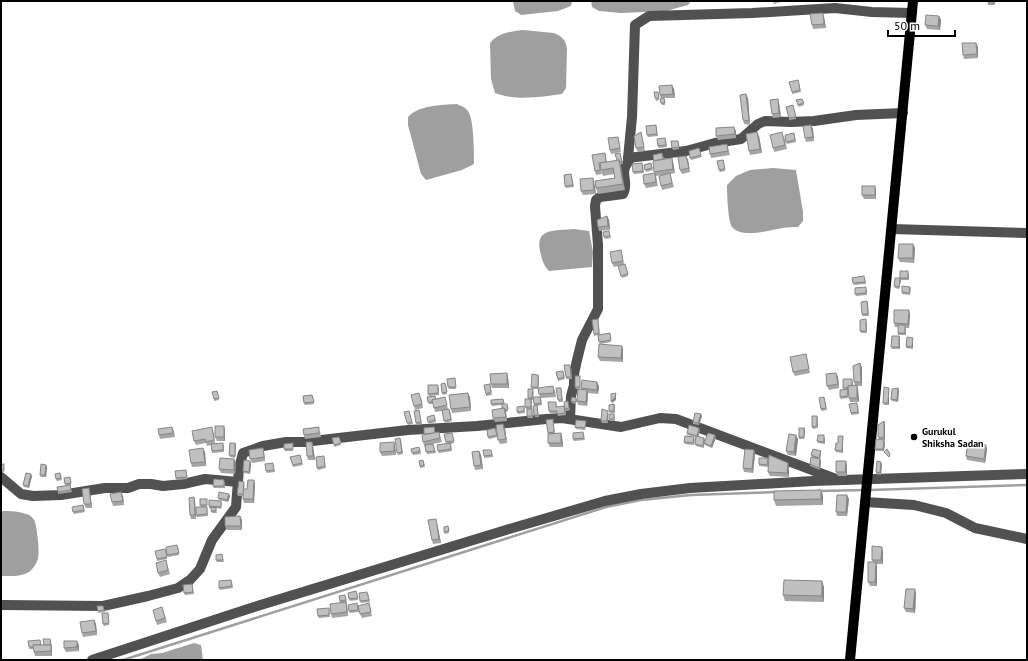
<svg xmlns="http://www.w3.org/2000/svg" width="1028" height="661" viewBox="0 0 1028 661" font-family="'PT Sans',sans-serif">
  <rect width="100%" height="100%" fill="#fff"/>
  <g fill="#9f9f9f">
    <polygon points="513,1 572,1 571,6 558,11 521,15 515,11"/>
    <polygon points="591,1 691,1 688,5 666,11 621,13 599,11 592,7"/>
    <path d="M 523,30 L 554,33 L 560,36 L 565,41 L 567,48 L 566,88 L 562,94 C 541,97 516,101 495,93 L 491,79 L 490,43 C 499,32 510,32 523,30 Z"/>
    <path d="M 457,104 C 461,106 465,107 468,111 C 474,119 474,153 474,164 L 462,170 L 426,180 L 421,174 L 408,125 L 408,117 C 419,105 441,105 457,104 Z"/>
    <path d="M 773,168 L 796,170 L 803,212 L 803,221 L 798,227 C 793,227 788,227 783,228 C 770,230 742,239 732,227 C 728,221 727,194 727,185 L 736,176 L 750,170 Z"/>
    <path d="M 574,229 L 589,231 L 593,252 L 592,267 L 549,271 C 543,265 542,259 540,251 C 535,227 557,231 574,229 Z"/>
    <path d="M 1,511 C 10,511 20,511 29,515 C 31,516 34,519 35,522 C 37,528 40,553 38,559 C 36,564 33,569 29,572 C 20,577 10,576 1,576 Z"/>
    <polygon points="194,643 201,645 203,660 139,660 151,654 162,653"/>
  </g>
  <g fill="none" stroke-linecap="round" stroke-linejoin="round">
    <g stroke="#9f9f9f" stroke-width="2.5">
      <polyline points="870,490 1027,485"/>
      <polyline points="818,491 865,490"/>
      <polyline points="123,660 606,507 641,500 691,495 777,492"/>
    </g>
    <g stroke="#515151" stroke-width="10">
      <polyline points="628,158 632,117 635,25 649,16 752,13 835,8 872,12 912,13"/>
      <polyline points="892,229 1027,233"/>
      <path d="M 570,419 L 571,396 L 574,385 L 574,374 L 577,360 L 582,340 L 598,309 L 598,245 L 595,206 L 596,200 L 600,197 L 623,194 C 630,182 618,173 629,161 L 628,158 L 686,151 L 715,143 L 741,139 L 758,124 L 765,121 L 791,122 L 814,121 L 856,115 L 903,113"/>
      <polyline points="1,477 21,494 33,496 61,495 105,488 128,488 139,484 151,484 163,486 183,484 205,479 238,482"/>
      <polyline points="865,502 914,505 946,513 975,528 1027,539"/>
      <polyline points="1,605 103,606 148,596 178,588 190,580 200,569 212,540 236,507 239,468 243,453 263,446 286,442 304,442 408,430 477,426 546,419 562,418 621,427 660,418 676,419 836,479"/>
      <polyline points="92,660 251,608 506,530 605,501 641,494 690,488 813,481 1027,474"/>
    </g>
    <polyline stroke="#000" stroke-width="10" points="850,660 913,1"/>
  </g>
  <g fill="#a5a5a5">
    <polygon points="773,1 780,1 780,2 774,4"/>
    <polygon points="930,1 951,1 930,2"/>
    <polygon points="995,1 995,5 988,5 988,3"/>
    <polygon points="939,16 941,20 940,30 927,29 925,25"/>
    <polygon points="824,17 826,28 813,29 812,25"/>
    <polygon points="976,43 978,47 978,58 964,59 963,55"/>
    <polygon points="799,82 801,92 792,94 792,92"/>
    <polygon points="672,85 674,89 675,98 664,98 665,105 662,105 661,103 661,99 660,95"/>
    <polygon points="658,92 659,100 656,101 655,98"/>
    <polygon points="748,98 750,125 744,124 743,120"/>
    <polygon points="778,99 779,103 781,117 773,118 772,114"/>
    <polygon points="802,99 804,105 799,107 796,100"/>
    <polygon points="793,105 796,119 789,120 789,118"/>
    <polygon points="811,125 813,129 814,141 806,142 805,138"/>
    <polygon points="656,127 658,136 648,137 647,135"/>
    <polygon points="736,131 736,138 718,140 716,136"/>
    <polygon points="641,132 642,136 645,151 638,152 636,148"/>
    <polygon points="794,133 796,142 787,144 786,142"/>
    <polygon points="759,136 762,153 750,155 749,151"/>
    <polygon points="784,136 787,149 774,152 773,148"/>
    <polygon points="618,137 619,141 621,152 611,154 610,150"/>
    <polygon points="666,140 667,147 659,148 658,146"/>
    <polygon points="679,143 679,149 673,150 672,148"/>
    <polygon points="699,148 702,157 691,160 689,151"/>
    <polygon points="728,148 730,155 711,158 710,154"/>
    <polygon points="605,153 607,162 617,160 620,153 623,164 620,164 625,190 598,194 595,185 615,178 614,174 603,176 600,167 602,174 596,175 595,171"/>
    <polygon points="663,155 664,159 672,158 673,162 675,173 670,174 674,187 662,190 661,186 661,175 656,176 658,186 646,188 644,184 655,173 654,161"/>
    <polygon points="686,156 688,160 690,172 682,174 680,170"/>
    <polygon points="723,160 725,171 720,172 719,170"/>
    <polygon points="651,163 653,170 646,172 644,165"/>
    <polygon points="643,165 644,173 634,174 633,172"/>
    <polygon points="571,174 574,187 566,188 565,186"/>
    <polygon points="593,178 594,182 596,194 583,195 581,191"/>
    <polygon points="875,186 876,190 876,199 864,199 862,195"/>
    <polygon points="607,216 609,220 610,230 599,231 598,227"/>
    <polygon points="609,231 611,238 605,239 604,237"/>
    <polygon points="915,248 914,263 900,262 898,258"/>
    <polygon points="622,254 624,264 625,264 628,276 622,278 618,266 614,267 612,263"/>
    <polygon points="909,273 909,280 901,280 899,289 895,288 894,286 900,278"/>
    <polygon points="865,278 866,284 854,285 853,283"/>
    <polygon points="910,287 911,289 910,295 902,294 902,292"/>
    <polygon points="867,289 867,295 856,296 855,294"/>
    <polygon points="867,301 868,303 869,316 862,316 862,314"/>
    <polygon points="910,314 909,328 906,328 906,335 898,335 898,327 895,327 894,323"/>
    <polygon points="598,319 600,335 610,333 611,342 600,344 598,335 594,336 594,334"/>
    <polygon points="867,321 867,333 861,333 860,331"/>
    <polygon points="899,336 900,338 900,349 892,349 891,347"/>
    <polygon points="913,338 913,349 906,348 906,346"/>
    <polygon points="622,346 623,350 623,362 600,361 598,357"/>
    <polygon points="807,358 810,373 795,376 793,372"/>
    <polygon points="571,367 572,379 566,379 566,377"/>
    <polygon points="862,367 862,386 857,386 858,389 859,402 850,402 849,398 848,390 847,390 848,398 841,399 840,397 844,389 843,388 853,381 853,385 855,385 854,382"/>
    <polygon points="563,371 565,379 558,381 556,372"/>
    <polygon points="507,373 508,377 509,388 492,388 491,384"/>
    <polygon points="836,373 838,377 839,388 829,390 827,386"/>
    <polygon points="580,376 580,389 576,389 575,387"/>
    <polygon points="539,377 538,388 555,390 556,397 541,398 542,405 537,406 539,417 535,417 534,415 534,404 540,397 538,389 532,389 531,387"/>
    <polygon points="455,380 456,389 449,389 448,387"/>
    <polygon points="490,384 492,395 486,396 486,394"/>
    <polygon points="446,385 447,394 443,395 442,393"/>
    <polygon points="599,386 598,394 588,393 588,394 587,406 578,405 577,401 582,390 581,388"/>
    <polygon points="439,387 439,395 429,396 428,394"/>
    <polygon points="561,388 563,402 559,402 558,400"/>
    <polygon points="889,390 889,405 884,405 883,403"/>
    <polygon points="899,390 898,402 892,401 891,399"/>
    <polygon points="217,391 219,400 214,401 214,399"/>
    <polygon points="534,391 533,400 532,400 532,409 533,418 528,418 527,416 527,409 526,409 525,407 528,399 528,398"/>
    <polygon points="313,397 314,404 305,405 304,403"/>
    <polygon points="421,397 423,408 415,410 414,406"/>
    <polygon points="445,397 448,409 449,409 450,411 452,421 445,423 442,411 435,412 433,404 429,404 428,402 436,398 436,399"/>
    <polygon points="470,397 471,411 452,413 451,409"/>
    <polygon points="824,397 827,410 822,411 821,409"/>
    <polygon points="576,398 577,400 576,404 572,403 571,401"/>
    <polygon points="504,401 504,404 508,406 508,411 506,412 507,421 495,422 493,418 502,409 502,405 492,406 491,404"/>
    <polygon points="556,402 557,407 565,408 566,415 558,416 557,413 550,413 549,411"/>
    <polygon points="568,403 570,410 566,411 565,409"/>
    <polygon points="614,404 615,406 615,413 610,413 609,411"/>
    <polygon points="858,405 859,414 851,415 851,413"/>
    <polygon points="524,406 525,413 518,414 517,412"/>
    <polygon points="419,410 422,424 417,425 416,423"/>
    <polygon points="409,411 413,424 408,425 407,423"/>
    <polygon points="608,413 608,423 602,423 601,421"/>
    <polygon points="614,414 615,421 610,421 609,419"/>
    <polygon points="701,414 702,416 699,425 693,424 693,422"/>
    <polygon points="817,416 818,418 818,428 813,429 812,427"/>
    <polygon points="435,417 436,422 429,424 428,422"/>
    <polygon points="546,420 553,421 555,433 562,437 563,447 550,447 548,443 548,434"/>
    <polygon points="884,421 885,423 885,440 879,439 884,440 885,442 884,451 876,451 875,449 879,439 878,437"/>
    <polygon points="586,423 585,430 576,429 575,427"/>
    <polygon points="172,427 174,431 175,437 160,439 159,435"/>
    <polygon points="434,427 435,432 440,436 442,442 433,444 436,453 427,454 423,442 425,435 424,428"/>
    <polygon points="505,428 507,443 500,444 498,440"/>
    <polygon points="804,428 805,430 804,439 799,439 799,437"/>
    <polygon points="225,430 225,441 217,441 215,437"/>
    <polygon points="496,430 497,437 489,439 488,437"/>
    <polygon points="700,430 698,437 704,438 705,440 716,437 712,448 705,445 704,444 704,448 696,446 695,444 696,437 687,435 687,433"/>
    <polygon points="213,431 215,444 224,445 224,452 212,453 211,445 207,446 206,443 196,445 194,441"/>
    <polygon points="320,431 321,437 305,439 304,435"/>
    <polygon points="583,432 585,440 574,441 573,439"/>
    <polygon points="452,433 454,443 451,444 452,451 439,453 438,451 446,443 444,434"/>
    <polygon points="843,436 843,453 836,452 835,450 838,443"/>
    <polygon points="339,437 341,445 334,447 334,445"/>
    <polygon points="825,437 825,444 818,443 817,441"/>
    <polygon points="695,439 694,445 685,444 684,442"/>
    <polygon points="798,439 796,456 788,455 786,451"/>
    <polygon points="401,440 403,454 398,455 397,453"/>
    <polygon points="312,442 313,446 315,460 308,460 307,456"/>
    <polygon points="235,443 236,445 235,458 230,457 229,455"/>
    <polygon points="293,443 293,451 285,451 284,449"/>
    <polygon points="395,446 396,455 382,456 380,452"/>
    <polygon points="263,448 264,452 265,461 252,463 250,459"/>
    <polygon points="411,449 420,449 421,454 413,455"/>
    <polygon points="987,449 985,463 967,460 966,456"/>
    <polygon points="754,450 755,454 753,473 744,472 743,468"/>
    <polygon points="479,451 481,455 483,469 475,470 474,466"/>
    <polygon points="205,452 206,466 192,467 191,463"/>
    <polygon points="492,452 493,457 484,458 484,456"/>
    <polygon points="821,453 820,459 821,461 820,470 810,466 810,464 812,457 811,455"/>
    <polygon points="300,455 303,465 293,467 290,457"/>
    <polygon points="324,458 326,468 318,470 317,468"/>
    <polygon points="768,458 768,467 759,466 759,464"/>
    <polygon points="234,459 236,463 235,474 221,473 219,469"/>
    <polygon points="419,461 424,462 425,467 420,468"/>
    <polygon points="251,463 250,474 244,473 243,471"/>
    <polygon points="1,464 4,466 4,472 1,472"/>
    <polygon points="882,464 881,475 876,474 876,472"/>
    <polygon points="46,465 47,467 46,477 41,477 40,475"/>
    <polygon points="273,465 275,472 267,473 266,471"/>
    <polygon points="847,465 847,476 838,476 836,472"/>
    <polygon points="789,467 789,477 770,476 768,472"/>
    <polygon points="187,472 187,479 177,480 176,478"/>
    <polygon points="61,475 62,480 57,481 56,479"/>
    <polygon points="32,476 29,488 24,487 23,485"/>
    <polygon points="71,479 71,485 70,485 72,492 58,494 58,492 65,486 65,484"/>
    <polygon points="225,482 225,488 214,488 213,486"/>
    <polygon points="245,484 244,489 247,489 255,484 254,503 244,503 243,499 243,496 238,496 237,494"/>
    <polygon points="821,490 823,496 823,505 776,506 774,500"/>
    <polygon points="90,492 92,508 86,508 84,504"/>
    <polygon points="123,496 124,505 113,506 112,502"/>
    <polygon points="230,496 228,502 219,500 218,498"/>
    <polygon points="194,497 195,501 196,519 191,519 190,515"/>
    <polygon points="849,499 847,516 837,516 836,512"/>
    <polygon points="207,501 207,507 208,516 197,517 196,515 201,507 200,505"/>
    <polygon points="222,503 221,509 216,508 217,513 212,513 211,511 211,508 209,508 209,506"/>
    <polygon points="83,505 85,512 74,514 73,512"/>
    <polygon points="240,516 242,520 242,530 227,530 225,526"/>
    <polygon points="437,523 441,543 433,544 432,540"/>
    <polygon points="448,526 449,533 445,534 444,532"/>
    <polygon points="178,547 179,555 168,557 167,555"/>
    <polygon points="166,551 167,559 157,561 157,559"/>
    <polygon points="883,551 883,564 876,564 877,566 877,586 870,586 868,582 873,562 872,560"/>
    <polygon points="222,554 224,562 217,562 216,560"/>
    <polygon points="166,560 170,574 160,577 158,573"/>
    <polygon points="232,582 233,588 220,590 219,588"/>
    <polygon points="192,584 194,594 185,595 184,593"/>
    <polygon points="824,587 824,602 785,601 783,595"/>
    <polygon points="356,591 358,600 350,601 349,599"/>
    <polygon points="916,593 915,613 906,612 904,608"/>
    <polygon points="368,594 370,602 361,603 360,601"/>
    <polygon points="345,595 347,602 344,602 346,602 347,606 348,616 332,618 331,614 340,603 339,596"/>
    <polygon points="369,603 372,616 362,618 360,614"/>
    <polygon points="358,605 359,612 350,613 349,611"/>
    <polygon points="103,606 105,612 98,613 98,611"/>
    <polygon points="162,607 167,622 157,625 156,621"/>
    <polygon points="329,608 330,617 319,618 318,616"/>
    <polygon points="108,613 109,625 104,626 103,624"/>
    <polygon points="94,620 96,624 97,635 83,637 82,633"/>
    <polygon points="51,641 52,656 35,656 34,652 34,649 29,649 29,647 41,642 41,645 44,645"/>
    <polygon points="79,645 79,651 66,652 64,648"/>
  </g>
  <g fill="#868686">
    <polygon points="823,13 824,17 826,28 824,24"/>
    <polygon points="939,16 941,20 940,30 938,26"/>
    <polygon points="976,43 978,47 978,58 977,54"/>
    <polygon points="672,85 674,89 675,98 673,94"/>
    <polygon points="746,94 748,98 750,125 749,121"/>
    <polygon points="778,99 779,103 781,117 779,113"/>
    <polygon points="811,125 813,129 814,141 813,137"/>
    <polygon points="734,127 736,131 736,138 735,134"/>
    <polygon points="757,132 759,136 762,153 760,149"/>
    <polygon points="686,156 688,160 690,172"/>
    <polygon points="672,158 673,162 675,173 673,169"/>
    <polygon points="619,160 621,166 625,190 623,184"/>
    <polygon points="593,178 594,182 596,194 594,190"/>
    <polygon points="875,186 876,190 876,199 875,195"/>
    <polygon points="607,216 609,220 610,230 608,226"/>
    <polygon points="913,244 915,248 914,263 913,258"/>
    <polygon points="900,278 901,280 899,289 899,287"/>
    <polygon points="909,310 910,314 909,328 908,324"/>
    <polygon points="899,336 900,338 900,349 899,347"/>
    <polygon points="913,338 913,349 912,347"/>
    <polygon points="622,346 623,350 623,362 621,358"/>
    <polygon points="860,363 862,367 862,386 861,382"/>
    <polygon points="507,373 508,377 509,388 507,384"/>
    <polygon points="836,373 838,377 839,388 838,384"/>
    <polygon points="538,375 539,377 538,389"/>
    <polygon points="597,382 599,386 598,394 597,390"/>
    <polygon points="857,385 858,389 859,402 857,398"/>
    <polygon points="889,388 889,405 888,403"/>
    <polygon points="898,388 899,390 898,402 897,400"/>
    <polygon points="587,390 588,394 587,406 586,402"/>
    <polygon points="468,393 470,397 471,411 470,407"/>
    <polygon points="616,393 616,400 612,403 611,401"/>
    <polygon points="504,408 506,412 507,421 506,417"/>
    <polygon points="608,411 608,423 607,421"/>
    <polygon points="701,414 702,416 699,425 698,423"/>
    <polygon points="884,421 885,423 885,440 884,438"/>
    <polygon points="503,424 505,428 507,443 506,439"/>
    <polygon points="224,426 225,430 225,441 224,437"/>
    <polygon points="212,427 213,431 215,444 214,440"/>
    <polygon points="699,428 700,430 698,438 697,436"/>
    <polygon points="804,428 805,430 804,439"/>
    <polygon points="561,433 562,437 563,447 561,443"/>
    <polygon points="715,435 716,437 712,448 711,446"/>
    <polygon points="796,435 798,439 796,456 794,452"/>
    <polygon points="843,436 843,453 842,451"/>
    <polygon points="884,440 885,442 884,451 883,449"/>
    <polygon points="312,442 313,446 315,460 313,456"/>
    <polygon points="394,442 395,446 396,455 394,451"/>
    <polygon points="235,443 236,445 235,458"/>
    <polygon points="986,445 987,449 985,463 984,459"/>
    <polygon points="203,448 205,452 206,466 205,462"/>
    <polygon points="263,448 264,452 265,461 264,457"/>
    <polygon points="754,450 755,454 753,473 752,469"/>
    <polygon points="479,451 481,455 483,469 481,465"/>
    <polygon points="821,451 821,453 820,460 819,458"/>
    <polygon points="234,459 236,463 235,474 234,470"/>
    <polygon points="820,459 821,461 820,470 819,468"/>
    <polygon points="250,461 251,463 250,474 249,472"/>
    <polygon points="846,461 847,465 847,476 845,472"/>
    <polygon points="881,462 882,464 881,475 880,473"/>
    <polygon points="788,463 789,467 789,477 787,473"/>
    <polygon points="46,465 47,467 46,477 45,475"/>
    <polygon points="31,474 32,476 29,488 28,486"/>
    <polygon points="254,480 255,484 254,503 253,499"/>
    <polygon points="89,488 90,492 92,508 91,504"/>
    <polygon points="821,490 823,496 823,505 821,499"/>
    <polygon points="121,492 123,496 124,505 123,501"/>
    <polygon points="229,494 230,496 228,502 227,500"/>
    <polygon points="847,495 849,499 847,516 846,512"/>
    <polygon points="194,497 195,501 196,519 195,515"/>
    <polygon points="240,516 242,520 242,530 241,526"/>
    <polygon points="436,519 437,523 441,543 439,539"/>
    <polygon points="882,547 883,551 883,564 881,560"/>
    <polygon points="876,562 877,566 877,586 875,582"/>
    <polygon points="822,581 824,587 824,602 822,596"/>
    <polygon points="915,589 916,593 915,613 913,609"/>
    <polygon points="346,602 347,606 348,616 347,612"/>
    <polygon points="94,620 96,624 97,635 96,631"/>
    <polygon points="50,639 52,649 52,656 51,651"/>
    <polygon points="77,641 79,645 79,651 77,647"/>
  </g>
  <g fill="#c0c0c0" stroke="#868686">
    <rect x="988" y="1" width="6" height="2"/>
    <polygon points="823,13 824,24 812,25 810,14"/>
    <polygon points="926,15 939,16 938,26 925,25"/>
    <polygon points="962,43 976,43 977,54 963,55"/>
    <polygon points="798,80 800,90 792,92 789,82"/>
    <polygon points="672,85 673,94 660,95 659,86"/>
    <polygon points="654,92 658,92 659,98 655,98"/>
    <polygon points="746,94 749,121 743,120 740,95"/>
    <polygon points="664,98 665,103 661,103 660,99"/>
    <polygon points="778,99 779,113 772,114 770,100"/>
    <polygon points="802,99 804,103 798,105 796,100"/>
    <polygon points="793,105 796,117 789,118 786,107"/>
    <polygon points="656,125 657,134 647,135 646,126"/>
    <polygon points="811,125 813,137 805,138 803,126"/>
    <polygon points="734,127 735,134 716,136 716,128"/>
    <polygon points="641,132 644,147 636,148 634,136"/>
    <polygon points="757,132 760,149 749,151 746,134"/>
    <polygon points="782,132 785,145 773,148 770,135"/>
    <polygon points="794,133 795,140 786,142 785,135"/>
    <polygon points="618,137 620,148 610,150 608,138"/>
    <polygon points="665,138 666,145 658,146 657,139"/>
    <polygon points="671,141 678,141 679,147 672,148"/>
    <polygon points="727,144 728,151 710,154 709,147"/>
    <polygon points="699,148 701,155 690,158 689,151"/>
    <polygon points="605,153 606,162 599,163 600,170 595,171 592,155"/>
    <polygon points="620,153 622,162 620,162 619,160 617,160 615,154"/>
    <polygon points="662,153 663,159 654,161 653,155"/>
    <polygon points="686,156 689,168 680,170 678,157"/>
    <polygon points="672,158 673,169 654,172 653,161"/>
    <polygon points="619,160 623,184 596,188 595,181 615,178 613,168 601,170 600,163"/>
    <polygon points="723,160 725,169 719,170 717,161"/>
    <polygon points="642,163 643,171 633,172 632,164"/>
    <polygon points="651,163 652,168 645,170 644,165"/>
    <polygon points="655,173 656,182 644,184 643,175"/>
    <polygon points="670,173 672,183 661,186 659,176"/>
    <polygon points="571,174 573,185 565,186 564,175"/>
    <polygon points="593,178 594,190 581,191 580,179"/>
    <rect x="862" y="186" width="13" height="9"/>
    <polygon points="607,216 608,226 598,227 597,220"/>
    <polygon points="609,231 610,236 604,237 603,232"/>
    <polygon points="899,244 913,244 913,258 898,258"/>
    <polygon points="621,250 623,261 612,263 610,252"/>
    <polygon points="625,264 628,274 621,276 618,266"/>
    <polygon points="900,271 908,271 908,278 900,278 899,287 894,286 895,278 900,278"/>
    <polygon points="864,276 865,282 853,283 852,278"/>
    <polygon points="902,286 910,287 909,293 902,292"/>
    <polygon points="866,287 866,293 855,294 855,288"/>
    <polygon points="867,301 868,314 862,314 861,302"/>
    <polygon points="894,310 909,310 908,324 894,323"/>
    <polygon points="598,319 599,333 594,334 592,320"/>
    <polygon points="866,319 866,331 860,331 860,320"/>
    <rect x="898" y="325" width="7" height="8"/>
    <polygon points="610,333 611,340 599,342 598,335"/>
    <polygon points="892,336 899,336 899,347 891,347"/>
    <polygon points="907,337 913,338 912,347 906,346"/>
    <polygon points="599,344 622,346 621,358 598,357"/>
    <polygon points="806,354 809,369 793,372 790,357"/>
    <polygon points="860,363 861,382 854,382 853,366"/>
    <polygon points="564,365 570,365 571,377 566,377"/>
    <polygon points="563,371 564,377 558,379 556,372"/>
    <polygon points="507,373 507,384 491,384 490,374"/>
    <polygon points="836,373 838,384 827,386 826,374"/>
    <polygon points="532,374 538,375 538,387 531,387"/>
    <rect x="575" y="376" width="5" height="11"/>
    <polygon points="455,378 456,387 448,387 447,379"/>
    <polygon points="843,379 852,379 852,385 848,386 848,388 843,388"/>
    <polygon points="582,380 597,382 597,390 581,388"/>
    <polygon points="445,383 447,392 442,393 441,384"/>
    <polygon points="490,384 491,392 486,394 484,385"/>
    <polygon points="428,385 438,385 438,393 428,394"/>
    <polygon points="857,385 857,398 849,398 848,386"/>
    <polygon points="553,386 554,393 539,394 538,388"/>
    <polygon points="884,387 889,388 888,403 883,403"/>
    <polygon points="556,388 561,388 562,400 558,400"/>
    <polygon points="898,388 897,400 891,399 892,389"/>
    <polygon points="528,389 533,389 532,398 528,398"/>
    <polygon points="578,389 587,390 586,402 577,401"/>
    <polygon points="847,389 848,396 840,397 840,390"/>
    <polygon points="217,391 219,398 214,399 212,392"/>
    <polygon points="419,393 422,404 414,406 411,395"/>
    <polygon points="468,393 470,407 451,409 449,395"/>
    <polygon points="616,393 615,398 611,401 611,394"/>
    <polygon points="312,395 314,402 304,403 303,396"/>
    <polygon points="435,396 436,400 432,400 432,402 428,402 427,397"/>
    <polygon points="445,397 447,405 434,408 432,400"/>
    <polygon points="533,397 540,397 541,403 534,404"/>
    <polygon points="572,397 576,398 576,402 571,401"/>
    <polygon points="824,397 826,408 821,409 819,398"/>
    <polygon points="503,399 504,403 491,404 491,400"/>
    <rect x="525" y="399" width="6" height="8"/>
    <polygon points="568,401 569,408 565,409 564,402"/>
    <polygon points="548,402 556,402 556,407 564,406 565,413 557,414 557,411 549,411"/>
    <polygon points="857,403 858,412 851,413 849,404"/>
    <polygon points="502,404 507,404 508,409 505,410 504,408 502,409"/>
    <polygon points="614,404 614,411 609,411 609,405"/>
    <polygon points="537,405 538,415 534,415 533,406"/>
    <polygon points="524,406 524,411 517,412 517,407"/>
    <polygon points="504,408 506,417 493,418 492,410"/>
    <polygon points="449,409 451,419 444,421 442,410"/>
    <rect x="527" y="409" width="5" height="7"/>
    <polygon points="602,409 608,411 607,421 601,421"/>
    <polygon points="419,410 421,422 416,423 414,411"/>
    <polygon points="409,411 412,422 407,423 404,412"/>
    <polygon points="695,413 701,414 698,423 693,422"/>
    <rect x="609" y="414" width="5" height="5"/>
    <polygon points="434,415 435,420 428,422 427,417"/>
    <polygon points="812,416 817,416 817,426 812,427"/>
    <polygon points="553,419 554,432 548,433 546,420"/>
    <polygon points="576,420 586,421 585,428 575,427"/>
    <polygon points="884,421 884,438 878,437 878,425"/>
    <polygon points="503,424 506,439 498,440 496,425"/>
    <polygon points="689,425 699,428 697,436 687,433"/>
    <rect x="215" y="426" width="9" height="11"/>
    <polygon points="172,427 173,433 159,435 158,429"/>
    <polygon points="212,427 214,440 206,442 205,439 194,441 192,431"/>
    <polygon points="319,427 319,433 304,435 303,429"/>
    <polygon points="434,427 435,433 424,434 424,428"/>
    <polygon points="495,428 497,435 488,437 487,430"/>
    <rect x="799" y="428" width="5" height="9"/>
    <polygon points="439,432 440,438 423,442 422,435"/>
    <polygon points="583,432 584,438 573,439 573,433"/>
    <polygon points="452,433 454,441 446,442 444,434"/>
    <polygon points="561,433 561,443 548,443 548,434"/>
    <polygon points="708,433 715,435 711,446 704,443"/>
    <polygon points="789,434 796,435 794,452 786,451"/>
    <polygon points="818,435 824,435 824,442 817,441"/>
    <polygon points="685,436 694,437 693,443 684,442"/>
    <polygon points="696,436 704,438 703,446 695,444"/>
    <polygon points="838,436 843,436 842,451 835,450 836,443 838,443"/>
    <polygon points="339,437 341,443 334,445 332,438"/>
    <polygon points="400,438 402,452 397,453 395,439"/>
    <polygon points="876,439 884,440 883,449 875,449"/>
    <polygon points="306,442 312,442 313,456 307,456"/>
    <polygon points="394,442 394,451 380,452 380,443"/>
    <polygon points="968,442 986,445 984,459 966,456"/>
    <polygon points="223,443 223,450 212,451 211,444"/>
    <polygon points="230,443 235,443 235,456 229,455"/>
    <polygon points="293,443 293,449 284,449 284,444"/>
    <polygon points="450,443 451,449 438,451 437,445"/>
    <polygon points="433,444 435,451 426,452 425,445"/>
    <polygon points="419,447 420,451 412,453 411,449"/>
    <polygon points="203,448 205,462 191,463 189,450"/>
    <polygon points="263,448 264,457 250,459 249,450"/>
    <polygon points="745,449 754,450 752,469 743,468"/>
    <polygon points="813,449 821,451 819,458 811,455"/>
    <polygon points="887,449 890,454 889,457 884,452"/>
    <polygon points="483,450 491,450 492,455 484,456"/>
    <polygon points="479,451 481,465 474,466 472,452"/>
    <polygon points="300,455 302,463 293,465 290,457"/>
    <polygon points="769,455 788,463 787,473 768,472"/>
    <polygon points="324,456 325,466 317,468 316,457"/>
    <polygon points="811,457 820,459 819,468 810,464"/>
    <polygon points="220,458 234,459 234,470 219,469"/>
    <polygon points="759,458 768,458 767,465 759,464"/>
    <polygon points="244,460 250,461 249,472 243,471"/>
    <polygon points="423,460 424,465 420,466 419,461"/>
    <polygon points="836,461 846,461 845,472 836,472"/>
    <polygon points="877,461 881,462 880,473 876,472"/>
    <polygon points="273,463 274,470 266,471 265,464"/>
    <rect x="1" y="464" width="3" height="6"/>
    <polygon points="41,464 46,465 45,475 40,475"/>
    <polygon points="186,470 187,477 176,478 175,471"/>
    <polygon points="26,473 31,474 28,486 23,485"/>
    <polygon points="60,473 61,478 56,479 55,474"/>
    <polygon points="70,477 71,483 65,484 64,478"/>
    <polygon points="214,479 224,480 224,486 213,486"/>
    <polygon points="248,480 254,480 253,499 243,499 243,489 247,489"/>
    <polygon points="239,481 244,482 243,494 237,494"/>
    <polygon points="70,485 71,490 58,492 57,487"/>
    <polygon points="89,488 91,504 84,504 82,489"/>
    <polygon points="821,490 821,499 774,500 774,491"/>
    <polygon points="121,492 123,501 112,502 110,494"/>
    <polygon points="219,492 229,494 227,500 218,498"/>
    <polygon points="837,495 847,495 846,512 836,512"/>
    <polygon points="194,497 195,515 190,515 189,498"/>
    <rect x="200" y="499" width="7" height="6"/>
    <polygon points="209,500 221,501 221,507 209,506"/>
    <polygon points="83,505 84,510 73,512 72,507"/>
    <polygon points="196,507 207,507 207,514 196,515"/>
    <polygon points="211,507 216,508 216,511 211,511"/>
    <polygon points="240,516 241,526 225,526 225,517"/>
    <polygon points="436,519 439,539 432,540 428,520"/>
    <polygon points="448,526 449,531 444,532 444,527"/>
    <polygon points="177,545 179,553 167,555 166,547"/>
    <polygon points="872,546 882,547 881,560 872,560"/>
    <polygon points="165,549 167,557 157,559 155,551"/>
    <polygon points="222,554 223,560 216,560 216,555"/>
    <polygon points="166,560 168,570 158,573 156,563"/>
    <polygon points="868,562 876,562 875,582 868,582"/>
    <polygon points="231,580 232,586 219,588 219,581"/>
    <polygon points="784,580 822,581 822,596 783,595"/>
    <polygon points="192,584 193,592 184,593 183,585"/>
    <polygon points="906,589 915,589 913,609 904,608"/>
    <polygon points="356,591 358,598 349,599 348,593"/>
    <polygon points="367,592 369,600 360,601 359,593"/>
    <polygon points="345,595 346,600 340,601 339,596"/>
    <polygon points="346,602 347,612 331,614 330,604"/>
    <polygon points="357,603 358,610 349,611 348,605"/>
    <polygon points="369,603 371,612 360,614 358,606"/>
    <polygon points="97,606 103,606 104,610 98,611"/>
    <polygon points="162,607 165,618 156,621 153,610"/>
    <polygon points="329,608 329,615 318,616 317,609"/>
    <polygon points="102,613 108,613 109,623 103,624"/>
    <polygon points="94,620 96,631 82,633 80,622"/>
    <polygon points="43,639 50,639 51,647 51,645 44,645"/>
    <polygon points="40,640 41,645 33,645 34,647 29,647 28,641"/>
    <polygon points="64,641 77,641 77,647 64,648"/>
    <polygon points="33,645 51,645 51,651 34,652"/>
  </g>
  <circle fill="#000" stroke="#fff" stroke-width="1.5" cx="914" cy="437" r="4"/>
  <g text-anchor="middle" dominant-baseline="central" stroke-width="3" stroke-linejoin="round" paint-order="stroke">
    <g font-size="10" font-weight="bold" fill="#000" stroke="#fff" text-anchor="start">
      <text x="922" y="431">Gurukul<tspan x="922" dy="12">Shiksha Sadan</tspan></text>
    </g>
  </g>
  <rect width="1028" height="661" fill="none" stroke="#000000" stroke-width="4"/>
  <path d="M888 30v6h67v-6" fill="none" stroke="#000000" stroke-width="2"/>
  <text x="894" y="30" font-size="12" fill="#000000" stroke="#ffffff" stroke-width="3" paint-order="stroke">50 m</text>
</svg>
